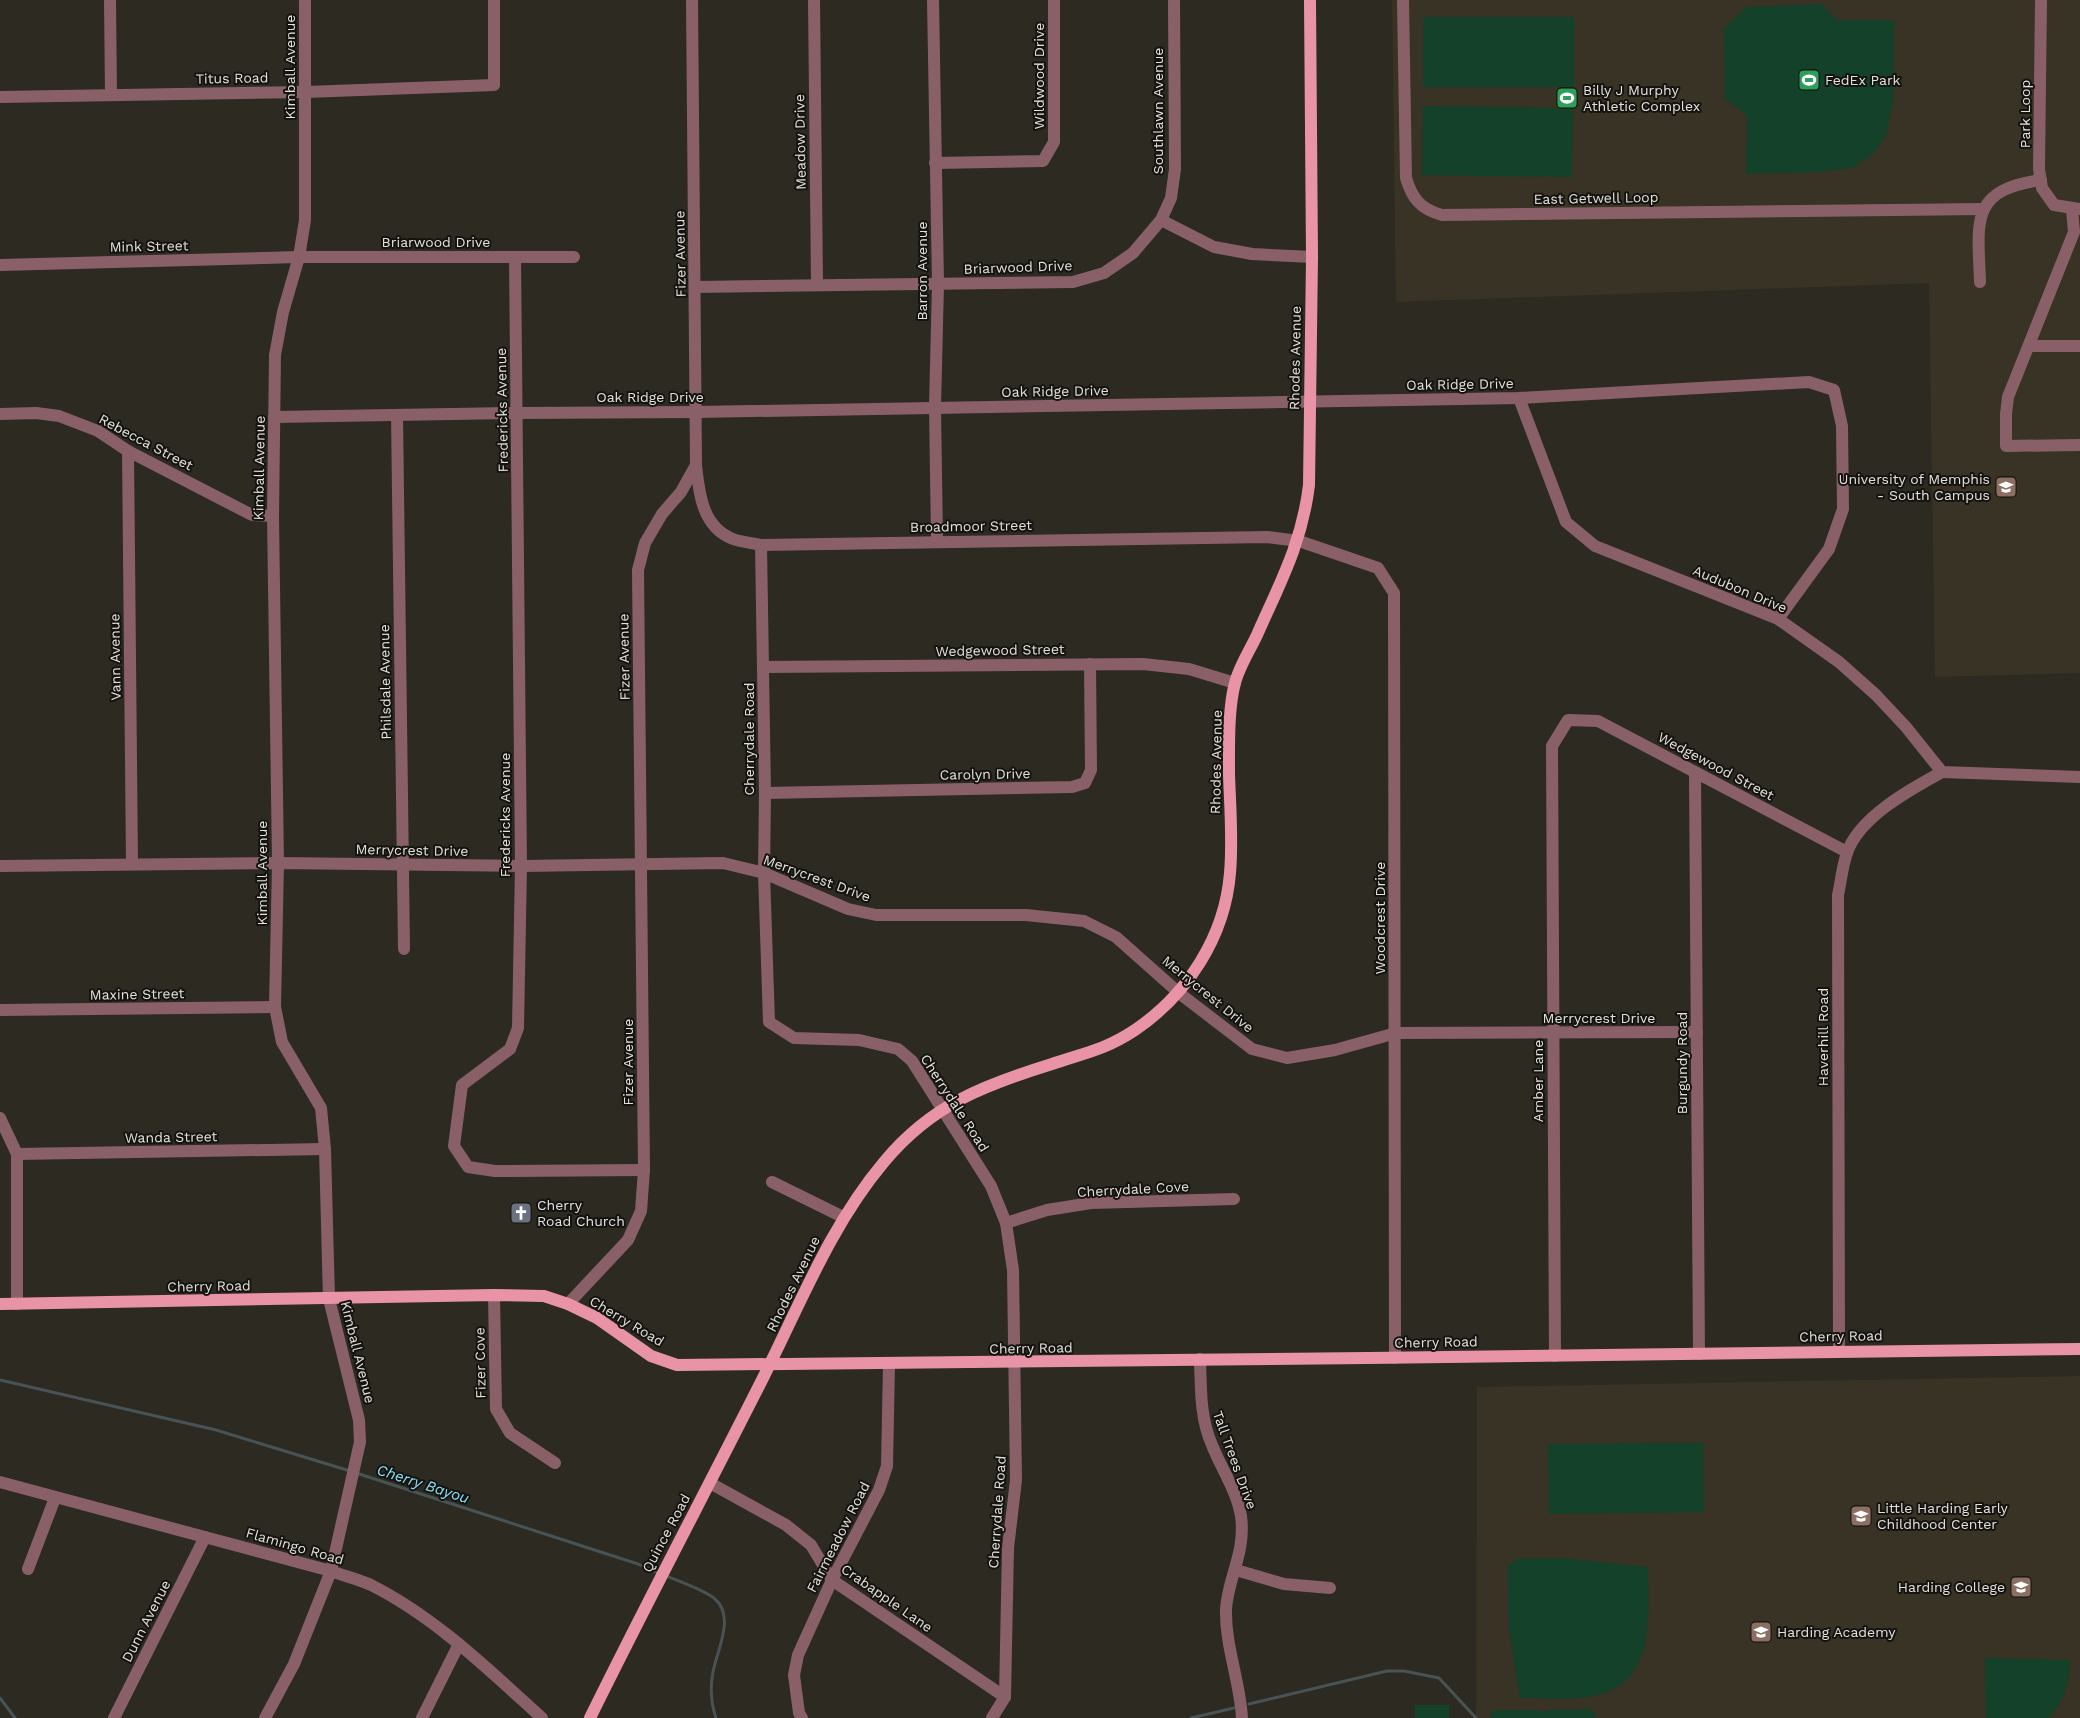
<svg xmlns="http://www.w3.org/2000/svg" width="2080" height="1718" viewBox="0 0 2080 1718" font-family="'Work Sans',sans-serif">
  <rect width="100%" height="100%" fill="#2d2a22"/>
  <g fill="#383324">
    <polygon points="1392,0 2080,0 2080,673 1935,677 1929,283 1396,302"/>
    <polygon points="2080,1376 2080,1718 1476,1718 1477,1387"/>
  </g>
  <g fill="#134129">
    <polygon points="1821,4 1837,20 1894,20 1893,101 1886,136 1873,154 1852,168 1819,172 1746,174 1747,115 1725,99 1724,29 1746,7"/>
    <rect x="1423" y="17" width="151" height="70"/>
    <polygon points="1423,106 1573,108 1572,177 1422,175"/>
    <polygon points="1703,1443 1704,1512 1549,1514 1548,1444"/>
    <path d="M 1560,1558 L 1648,1567 C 1649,1618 1656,1688 1588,1697 C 1566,1700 1542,1698 1520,1698 L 1509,1629 L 1508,1566 L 1516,1559 Z"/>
    <path d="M 1985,1658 L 2070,1660 C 2069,1680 2065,1705 2047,1718 L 1986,1718 Z"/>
    <rect x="1415" y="1705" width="34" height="13"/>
    <polygon points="1590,1709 1595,1714 1595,1718 1490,1718 1493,1710 1539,1710 1542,1714 1546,1710"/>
  </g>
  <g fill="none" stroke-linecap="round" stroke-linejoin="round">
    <g stroke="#485355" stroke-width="3">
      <polyline points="0,1380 216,1430 350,1471"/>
      <polyline points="356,1473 638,1564 658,1573"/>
      <path d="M 664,1575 C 680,1582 700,1588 714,1598 C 736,1616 717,1650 713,1672 C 710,1687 711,1703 716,1718"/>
      <polyline points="0,1698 15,1718"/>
      <polyline points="1249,1704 1387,1671 1404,1671 1439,1678 1476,1718"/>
      <polyline points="1191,1718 1234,1708"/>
    </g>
    <g stroke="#8a6068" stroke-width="12">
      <polyline points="110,0 111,95"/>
      <polyline points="814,0 817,284"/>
      <polyline points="933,0 938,284 935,407 937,541"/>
      <path d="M 1403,0 L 1406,178 C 1412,198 1420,209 1442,215 L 1984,209"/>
      <polyline points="2041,0 2039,169 2042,188 2054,205 2079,209"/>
      <polyline points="0,97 306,92 494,85 494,0"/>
      <polyline points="935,163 1043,161 1054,142 1054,0"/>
      <polyline points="2072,209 2074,232 2008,397 2006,414 2006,446 2080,445"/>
      <polyline points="1161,220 1214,247 1252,254 1312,257"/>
      <polyline points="515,257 521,866 518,1028 510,1049 462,1085 454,1146 468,1167 495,1171 644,1170"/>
      <polyline points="0,265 299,257 574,257"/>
      <path d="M 1980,282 C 1978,222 1969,190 2041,180"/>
      <polyline points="695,287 1073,282 1104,273 1133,253 1161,220 1171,198 1175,169 1174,0"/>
      <polyline points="2029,346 2080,346"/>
      <polyline points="1519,398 1566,522 1595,546 1778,619 1839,662 1876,695 1906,727 1942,772 2080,777"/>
      <polyline points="0,414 36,413 59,416 98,431 128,451 252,515 273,516"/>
      <polyline points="397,415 404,949"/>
      <polyline points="274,417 517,413 697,412 1519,398 1809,382 1834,390 1842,426 1843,509 1829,549 1778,619"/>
      <polyline points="128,451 132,864"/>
      <path d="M 696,465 C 699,493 702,527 733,539 C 741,542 752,543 761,545 L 1267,537 L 1299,541 L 1378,568 L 1394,593 L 1395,1358"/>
      <polyline points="761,545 765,793 764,873 769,1022 794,1038 859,1040 898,1049 912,1061 991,1186 1006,1223 1013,1270 1016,1480 1008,1548 1005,1697 992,1718"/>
      <polyline points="764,667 1143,664 1189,669 1235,683"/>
      <polyline points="1695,772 1699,1354"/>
      <polyline points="765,793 1072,787 1085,783 1091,770 1090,664"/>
      <polyline points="0,866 278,863 521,866 723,863 764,873 848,909 876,915 1026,915 1084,921 1116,937 1179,993 1252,1049 1287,1058 1335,1050 1396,1033 1697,1032"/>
      <polyline points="0,1010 275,1007"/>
      <polyline points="0,1118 17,1154 17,1304"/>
      <polyline points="17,1154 325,1149"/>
      <polyline points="772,1182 843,1217"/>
      <polyline points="1006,1223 1047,1210 1091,1203 1234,1199"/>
      <polyline points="494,1295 496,1409 510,1433 555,1463"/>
      <polyline points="568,1304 628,1240 641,1211 644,1170 638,570 645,543 662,514 681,492 696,465 692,0"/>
      <path d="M 1839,1350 L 1838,895 C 1841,882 1842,867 1847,853 C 1859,817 1911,789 1942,772"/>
      <polyline points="1555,1356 1552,746 1568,720 1598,721 1847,852"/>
      <path d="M 1200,1359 C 1201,1389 1200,1418 1212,1445 C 1221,1468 1237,1491 1241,1516 C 1246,1553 1228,1577 1226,1609 C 1225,1646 1240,1681 1242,1718"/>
      <path d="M 0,1482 L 331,1571 C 344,1576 358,1579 371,1585 C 435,1617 489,1670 542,1718"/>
      <polyline points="710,1483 786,1525 811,1545 832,1580 1005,1697"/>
      <polyline points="28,1569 55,1498"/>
      <polyline points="1236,1570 1284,1584 1330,1588"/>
      <polyline points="114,1718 205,1537"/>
      <polyline points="265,1718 294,1664 331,1571 360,1442 359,1420 329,1299 325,1149 321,1108 282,1042 275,1007 278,863 273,516 275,355 283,312 299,257 305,220 305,0"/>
      <polyline points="422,1718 459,1644"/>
      <polyline points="802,1718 799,1713 794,1675 798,1655 832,1580 879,1490 887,1466 889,1364"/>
    </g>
    <g stroke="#e994a6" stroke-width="12">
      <path d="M 0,1304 L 494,1295 L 544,1296 L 568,1304 L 597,1318 L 651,1356 L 677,1365 C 1145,1363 1612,1353 2080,1349"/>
      <path d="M 590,1718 C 646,1604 705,1493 762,1380 C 800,1305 830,1226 884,1162 C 931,1105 984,1085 1052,1064 C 1084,1053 1105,1050 1135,1030 C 1188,994 1225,936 1230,873 C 1233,840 1230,806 1229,774 C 1229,748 1228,708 1235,683 C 1239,667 1250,650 1257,635 C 1280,583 1302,543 1309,485 L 1312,257 L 1310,0"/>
    </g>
  </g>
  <defs>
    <g id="stadium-square" transform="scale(1.125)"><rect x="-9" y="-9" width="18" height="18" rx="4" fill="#2e9e5b" stroke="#14130f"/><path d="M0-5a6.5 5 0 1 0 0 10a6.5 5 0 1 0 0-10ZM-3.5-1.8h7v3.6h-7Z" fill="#fff"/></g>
    <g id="university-square" transform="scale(1.125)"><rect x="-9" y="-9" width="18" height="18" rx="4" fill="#8d6e63" stroke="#14130f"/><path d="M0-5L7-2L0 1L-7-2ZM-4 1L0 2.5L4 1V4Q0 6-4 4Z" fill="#fff"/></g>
    <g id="church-square" transform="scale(1.125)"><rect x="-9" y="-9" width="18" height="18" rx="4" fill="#6b7280" stroke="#14130f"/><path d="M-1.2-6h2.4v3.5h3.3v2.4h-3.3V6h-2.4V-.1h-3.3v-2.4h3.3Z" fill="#fff"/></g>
    <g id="school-square" transform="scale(1.125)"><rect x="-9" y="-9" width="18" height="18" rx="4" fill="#8d6e63" stroke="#14130f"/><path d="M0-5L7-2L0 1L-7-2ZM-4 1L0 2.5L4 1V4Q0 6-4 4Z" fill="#fff"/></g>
  </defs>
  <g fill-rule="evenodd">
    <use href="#stadium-square" x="1809" y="80"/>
    <use href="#stadium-square" x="1567" y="98"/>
    <use href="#university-square" x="2006" y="487"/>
    <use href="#church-square" x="521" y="1213"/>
    <use href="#school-square" x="1861" y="1516"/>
    <use href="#school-square" x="2021" y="1587"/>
    <use href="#school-square" x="1761" y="1632"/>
  </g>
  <g text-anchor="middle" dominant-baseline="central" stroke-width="4" stroke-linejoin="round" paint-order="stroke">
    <g font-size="14" fill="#e3e1dc" stroke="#14130f">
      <text transform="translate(290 67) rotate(-90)">Kimball Avenue</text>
      <text transform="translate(1039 76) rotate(-90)">Wildwood Drive</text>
      <text transform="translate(232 78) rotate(-1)">Titus Road</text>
      <text transform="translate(1158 111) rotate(-90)">Southlawn Avenue</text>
      <text transform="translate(2025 114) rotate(-90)">Park Loop</text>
      <text transform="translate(800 142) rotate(-91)">Meadow Drive</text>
      <text transform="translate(1596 198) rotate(-1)">East Getwell Loop</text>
      <text x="436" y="242">Briarwood Drive</text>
      <text transform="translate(149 246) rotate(-1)">Mink Street</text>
      <text transform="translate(680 254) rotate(-91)">Fizer Avenue</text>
      <text transform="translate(1018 267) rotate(-2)">Briarwood Drive</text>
      <text transform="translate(922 271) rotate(-90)">Barron Avenue</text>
      <text transform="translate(1295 358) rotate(-89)">Rhodes Avenue</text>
      <text transform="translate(1460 384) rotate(-1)">Oak Ridge Drive</text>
      <text transform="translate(1055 391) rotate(-1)">Oak Ridge Drive</text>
      <text x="650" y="397">Oak Ridge Drive</text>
      <text transform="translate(502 410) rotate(-91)">Fredericks Avenue</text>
      <text transform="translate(146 442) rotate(28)">Rebecca Street</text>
      <text transform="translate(259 468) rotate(-89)">Kimball Avenue</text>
      <text transform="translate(971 526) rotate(-1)">Broadmoor Street</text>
      <text transform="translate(1740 589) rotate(23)">Audubon Drive</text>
      <text transform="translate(1000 650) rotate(-1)">Wedgewood Street</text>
      <text transform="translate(115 657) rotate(-91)">Vann Avenue</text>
      <text transform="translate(624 657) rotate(-91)">Fizer Avenue</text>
      <text transform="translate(385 682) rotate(-91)">Philsdale Avenue</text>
      <text transform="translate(749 739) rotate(-90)">Cherrydale Road</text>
      <text transform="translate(1216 762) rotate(-89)">Rhodes Avenue</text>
      <text transform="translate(1716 766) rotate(28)">Wedgewood Street</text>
      <text transform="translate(985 774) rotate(-1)">Carolyn Drive</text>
      <text transform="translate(505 815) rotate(-90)">Fredericks Avenue</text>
      <text transform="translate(412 850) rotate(1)">Merrycrest Drive</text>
      <text transform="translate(262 873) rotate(-90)">Kimball Avenue</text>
      <text transform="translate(817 878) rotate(20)">Merrycrest Drive</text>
      <text transform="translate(1380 918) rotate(-90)">Woodcrest Drive</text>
      <text transform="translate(137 994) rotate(-1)">Maxine Street</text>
      <text transform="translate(1208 994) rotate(39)">Merrycrest Drive</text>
      <text x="1599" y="1018">Merrycrest Drive</text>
      <text transform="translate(1823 1037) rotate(-90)">Haverhill Road</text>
      <text transform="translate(628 1062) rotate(-90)">Fizer Avenue</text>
      <text transform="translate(1682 1063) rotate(-90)">Burgundy Road</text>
      <text transform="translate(1538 1081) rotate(-90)">Amber Lane</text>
      <text transform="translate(955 1103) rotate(57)">Cherrydale Road</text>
      <text transform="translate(171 1137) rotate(-1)">Wanda Street</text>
      <text transform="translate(1133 1189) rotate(-3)">Cherrydale Cove</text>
      <text transform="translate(793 1284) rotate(-64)">Rhodes Avenue</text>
      <text transform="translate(209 1286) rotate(-1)">Cherry Road</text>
      <text transform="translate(627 1321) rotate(31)">Cherry Road</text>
      <text transform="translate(1841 1336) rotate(-1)">Cherry Road</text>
      <text transform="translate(1436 1342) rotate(-1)">Cherry Road</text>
      <text transform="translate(1031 1348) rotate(-1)">Cherry Road</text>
      <text transform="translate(358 1352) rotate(76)">Kimball Avenue</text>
      <text transform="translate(480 1363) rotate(-91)">Fizer Cove</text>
      <text transform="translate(1235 1460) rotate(70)">Tall Trees Drive</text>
      <text transform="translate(997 1512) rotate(-86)">Cherrydale Road</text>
      <text transform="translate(666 1533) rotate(-62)">Quince Road</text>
      <text transform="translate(838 1537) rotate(-63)">Fairmeadow Road</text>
      <text transform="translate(295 1546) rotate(16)">Flamingo Road</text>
      <text transform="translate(887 1598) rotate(35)">Crabapple Lane</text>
      <text transform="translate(146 1621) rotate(-63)">Dunn Avenue</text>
    </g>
    <g font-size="14" fill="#e3e1dc" stroke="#14130f" text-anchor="start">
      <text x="1825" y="80">FedEx Park</text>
      <text x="1583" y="90">Billy J Murphy<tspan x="1583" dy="16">Athletic Complex</tspan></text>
      <text x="1990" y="479" text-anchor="end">University of Memphis<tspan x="1990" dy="16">- South Campus</tspan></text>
      <text x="537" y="1205">Cherry<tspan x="537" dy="16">Road Church</tspan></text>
      <text x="1877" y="1508">Little Harding Early<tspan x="1877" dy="16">Childhood Center</tspan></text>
      <text x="2005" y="1587" text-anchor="end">Harding College</text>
      <text x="1777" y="1632">Harding Academy</text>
    </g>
    <g font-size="15" font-style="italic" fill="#8ae2fa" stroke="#14130f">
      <text transform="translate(423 1484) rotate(18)">Cherry Bayou</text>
    </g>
  </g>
</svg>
